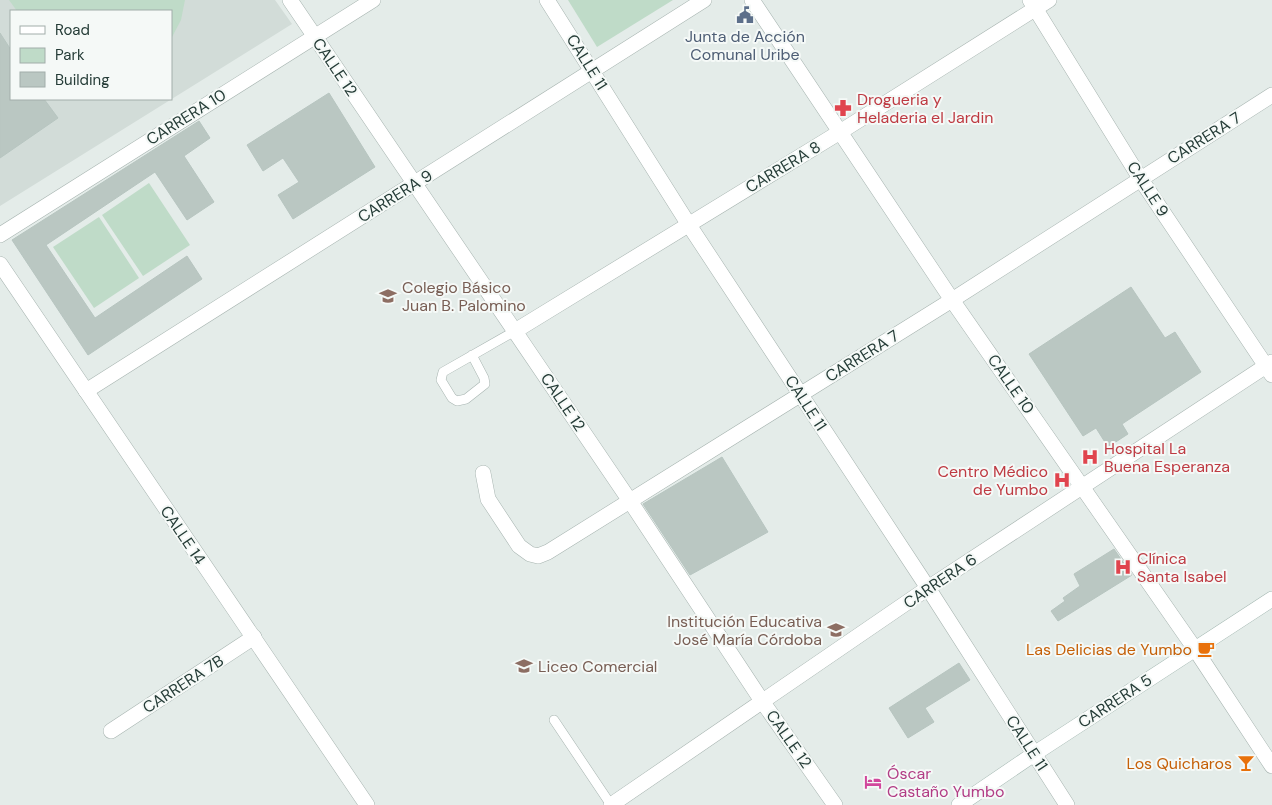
<svg xmlns="http://www.w3.org/2000/svg" width="1272" height="805" viewBox="0 0 1272 805" font-family="'DM Sans',sans-serif">
  <rect width="100%" height="100%" fill="#e4ece9"/>
  <path fill="#d2dcd8" fill-rule="evenodd" d="M 0,0 L 275,0 L 292,24 L 0,206 ZM 11,11 L 171,11 L 171,99 L 11,99 Z"/>
  <g fill="#bfdbc8">
    <polygon points="9,0 185,0 181,20 171,39 171,11 17,11"/>
    <polygon points="568,0 673,0 597,47"/>
    <polygon points="149,183 190,245 143,276 102,215"/>
    <polygon points="99,217 139,278 94,308 53,247"/>
  </g>
  <g fill="#bac7c2" stroke="#b7c5c0">
    <polygon points="0,33 11,50 11,99 44,99 58,118 0,158"/>
    <polygon points="329,93 375,167 293,219 278,195 299,182 283,158 263,171 247,145"/>
    <polygon points="199,121 210,138 184,156 214,202 187,220 155,172 46,245 95,318 187,256 202,279 88,355 12,240"/>
    <polygon points="1131,287 1165,338 1175,332 1201,372 1122,424 1128,434 1108,447 1096,428 1083,436 1029,354"/>
    <polygon points="722,457 768,532 690,575 643,504"/>
    <polygon points="1114,549 1132,575 1058,621 1051,611 1065,601 1063,598 1080,586 1074,574"/>
    <polygon points="959,663 970,680 925,708 934,722 908,738 889,708"/>
  </g>
  <g fill="none" stroke-linecap="round" stroke-linejoin="round">
    <g stroke="#a7b4b0" stroke-width="10">
      <g id="service">
        <polyline points="472,355 484,378 485,384 466,399 457,401 452,398 441,380 443,372 515,331"/>
        <polyline points="554,720 611,805"/>
      </g>
    </g>
    <g stroke="#a7b4b0" stroke-width="16">
      <g id="minor">
        <polyline points="290,0 630,501 762,701 835,805"/>
        <polyline points="547,0 689,225 928,588 1067,805"/>
        <polyline points="752,0 952,300 1195,649 1272,766"/>
        <polyline points="1030,0 1140,178 1272,375"/>
        <polyline points="0,235 373,0"/>
        <polyline points="0,264 367,805"/>
        <polyline points="515,331 840,132 1049,0"/>
        <polyline points="86,391 704,0"/>
        <polyline points="483,473 488,499 519,546 530,554 538,556 548,552 952,300 1272,95"/>
        <polyline points="111,731 254,637"/>
      </g>
    </g>
    <g stroke="#a7b4b0" stroke-width="16">
      <polyline id="tertiary" points="611,805 928,588 1272,362"/>
    </g>
    <g stroke="#a3b7b1" stroke-width="16">
      <polyline id="secondary" points="959,805 1034,754 1272,599"/>
    </g>
    <use href="#service" stroke="#fff" stroke-width="9"/>
    <use href="#minor" stroke="#fff" stroke-width="15"/>
    <use href="#tertiary" stroke="#fff" stroke-width="15"/>
    <use href="#secondary" stroke="#fff" stroke-width="15"/>
  </g>
  <defs>
    <g id="civic-bare" transform="scale(1.35)"><path d="M-.6-6.5H3V-4.5H.6V-3L4-1V1h2V6H-6V1h2V-1L-.6-3ZM-1.2 2.5V6h2.4V2.5Z" fill="#5c6f8a" stroke="#f5f9f7" stroke-width="2.5" paint-order="stroke"/></g>
    <g id="pharmacy-bare" transform="scale(1.35)"><path d="M-2-6h4v4h4v4h-4v4h-4v-4h-4v-4h4Z" fill="#e0444e" stroke="#f5f9f7" stroke-width="2.5" paint-order="stroke"/></g>
    <g id="school-bare" transform="scale(1.35)"><path d="M0-5L7-2L0 1L-7-2ZM-4 1L0 2.5L4 1V4Q0 6-4 4Z" fill="#8d6e63" stroke="#f5f9f7" stroke-width="2.5" paint-order="stroke"/></g>
    <g id="hospital-bare" transform="scale(1.35)"><path d="M-5-5h3v3.5h4V-5h3V5h-3V1.5h-4V5h-3Z" fill="#e0444e" stroke="#f5f9f7" stroke-width="2.5" paint-order="stroke"/></g>
    <g id="cafe-bare" transform="scale(1.35)"><path d="M-5.5-4.5H6V0H3Q3 3.5 0 3.5H-2.5Q-5.5 3.5-5.5 0ZM3-3.2v2h1.7v-2ZM-6 4.5H4V6H-6Z" fill="#e8710a" stroke="#f5f9f7" stroke-width="2.5" paint-order="stroke"/></g>
    <g id="bar-bare" transform="scale(1.35)"><path d="M-6-5H6L.8 .8V4.5H3.5V6h-7V4.5H-.8V.8Z" fill="#e8710a" stroke="#f5f9f7" stroke-width="2.5" paint-order="stroke"/></g>
    <g id="hotel-bare" transform="scale(1.35)"><path d="M-6-4.5h1.5V1H6V5H4.5V3h-9V5H-6ZM-4 0a1.8 1.8 0 1 1 3.6 0ZM.5 0V-2.5h3Q6-2.5 6 0Z" fill="#d1479c" stroke="#f5f9f7" stroke-width="2.5" paint-order="stroke"/></g>
  </defs>
  <g fill-rule="evenodd">
    <use href="#civic-bare" x="745" y="15"/>
    <use href="#pharmacy-bare" x="843" y="108"/>
    <use href="#school-bare" x="388" y="296"/>
    <use href="#hospital-bare" x="1090" y="457"/>
    <use href="#hospital-bare" x="1062" y="480"/>
    <use href="#hospital-bare" x="1123" y="567"/>
    <use href="#school-bare" x="836" y="630"/>
    <use href="#cafe-bare" x="1206" y="649"/>
    <use href="#school-bare" x="524" y="666"/>
    <use href="#bar-bare" x="1246" y="763"/>
    <use href="#hotel-bare" x="873" y="782"/>
  </g>
  <g text-anchor="middle" dominant-baseline="central" stroke-width="4" stroke-linejoin="round" paint-order="stroke">
    <g font-size="16" fill="#4e5e75" stroke="#f5f9f7">
      <text x="745" y="36">Junta de Acción<tspan x="745" dy="18">Comunal Uribe</tspan></text>
    </g>
    <g font-size="16" fill="#253c37" stroke="#f5f9f7">
      <text transform="translate(587 62) rotate(58)">CALLE 11</text>
      <text transform="translate(335 67) rotate(56)">CALLE 12</text>
      <text transform="translate(186 117) rotate(-32)">CARRERA 10</text>
      <text transform="translate(1204 138) rotate(-32)">CARRERA 7</text>
      <text transform="translate(783 167) rotate(-31)">CARRERA 8</text>
      <text transform="translate(1148 189) rotate(57)">CALLE 9</text>
      <text transform="translate(395 196) rotate(-32)">CARRERA 9</text>
      <text transform="translate(862 356) rotate(-32)">CARRERA 7</text>
      <text transform="translate(1011 384) rotate(55)">CALLE 10</text>
      <text transform="translate(563 402) rotate(56)">CALLE 12</text>
      <text transform="translate(806 403) rotate(57)">CALLE 11</text>
      <text transform="translate(183 535) rotate(56)">CALLE 14</text>
      <text transform="translate(940 581) rotate(-34)">CARRERA 6</text>
      <text transform="translate(183 684) rotate(-33)">CARRERA 7B</text>
      <text transform="translate(1115 701) rotate(-33)">CARRERA 5</text>
      <text transform="translate(789 739) rotate(55)">CALLE 12</text>
      <text transform="translate(1027 743) rotate(57)">CALLE 11</text>
    </g>
    <g font-size="16" fill="#be3a42" stroke="#f5f9f7" text-anchor="start">
      <text x="857" y="99">Drogueria y<tspan x="857" dy="18">Heladeria el Jardin</tspan></text>
      <text x="1104" y="448">Hospital La<tspan x="1104" dy="18">Buena Esperanza</tspan></text>
      <text x="1048" y="471" text-anchor="end">Centro Médico<tspan x="1048" dy="18">de Yumbo</tspan></text>
      <text x="1137" y="558">Clínica<tspan x="1137" dy="18">Santa Isabel</tspan></text>
    </g>
    <g font-size="16" fill="#785e54" stroke="#f5f9f7" text-anchor="start">
      <text x="402" y="287">Colegio Básico<tspan x="402" dy="18">Juan B. Palomino</tspan></text>
      <text x="822" y="621" text-anchor="end">Institución Educativa<tspan x="822" dy="18">José María Córdoba</tspan></text>
      <text x="538" y="666">Liceo Comercial</text>
    </g>
    <g font-size="16" fill="#c56008" stroke="#f5f9f7" text-anchor="end">
      <text x="1192" y="649">Las Delicias de Yumbo</text>
      <text x="1232" y="763">Los Quicharos</text>
    </g>
    <g font-size="16" fill="#b23c85" stroke="#f5f9f7" text-anchor="start">
      <text x="887" y="773">Óscar<tspan x="887" dy="18">Castaño Yumbo</tspan></text>
    </g>
  </g>
  <rect x="10" y="10" width="162" height="90" fill="#f5f9f7" stroke="#a2adaa"/>
  <rect x="20" y="26" width="25" height="8" fill="#ffffff" stroke="#a2adaa"/>
  <text x="55" y="35" font-size="15" fill="#253c37">Road</text>
  <rect x="20" y="48" width="25" height="15" fill="#bfdbc8" stroke="#a2adaa"/>
  <text x="55" y="60" font-size="15" fill="#253c37">Park</text>
  <rect x="20" y="72" width="25" height="15" fill="#bac7c2" stroke="#a2adaa"/>
  <text x="55" y="85" font-size="15" fill="#253c37">Building</text>
</svg>
